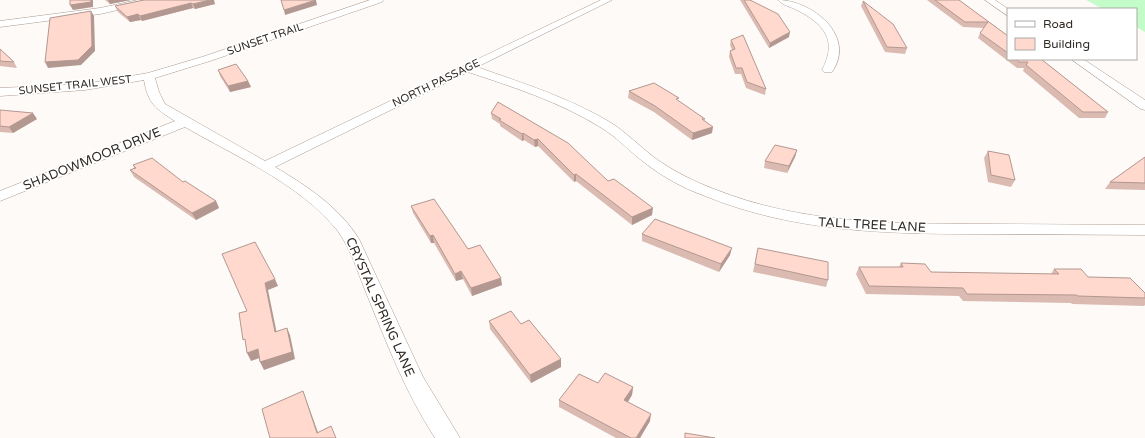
<svg xmlns="http://www.w3.org/2000/svg" width="1145" height="438" viewBox="0 0 1145 438" font-family="'Varela Round',sans-serif">
  <rect width="100%" height="100%" fill="#fefaf8"/>
  <polygon fill="#c3fbc9" points="1086,0 1145,0 1145,32 1136,27 1136,9 1103,9"/>
  <g fill="none" stroke-linecap="round" stroke-linejoin="round">
    <g stroke="#ab9b8f" stroke-width="1">
      <g id="minor">
        <polygon points="138,0 154,0 153,2 100,14 0,27 0,21 100,8"/>
        <path d="M 370,0 L 383,0 L 382,2 L 210,61 L 155,78 L 159,92 L 165,104 L 265,161 L 601,0 L 612,0 L 477,67 C 522,83 567,97 608,121 C 625,131 639,146 655,158 C 673,171 693,181 714,189 C 801,224 894,224 986,224 C 1039,224 1092,225 1145,225 L 1145,235 C 1092,235 1040,234 987,234 C 890,234 796,233 705,196 C 683,188 663,177 645,163 C 630,152 617,137 600,127 C 560,102 513,87 468,72 L 275,167 C 307,186 339,207 359,239 L 423,377 L 460,438 L 435,438 C 405,392 386,341 365,290 C 357,270 350,247 337,230 C 300,184 235,156 185,127 L 0,201 L 0,191 L 175,121 C 156,109 148,104 144,80 L 85,90 L 0,96 L 0,88 L 85,84 L 148,73 L 202,57 Z"/>
        <path d="M 778,0 C 812,0 857,36 832,72 L 824,72 L 822,70 C 838,40 824,24 797,10 C 791,7 782,5 778,0 Z"/>
        <polygon points="985,0 995,0 1008,9 1008,16"/>
        <polygon points="1071,59 1083,59 1145,100 1145,110 1141,109"/>
      </g>
    </g>
    <use href="#minor" fill="#fff" fill-rule="evenodd"/>
  </g>
  <g fill="#dbbbb1">
    <polygon points="105,0 131,0 110,4"/>
    <polygon points="144,0 215,4 195,9 193,8 142,21 141,20 130,22 118,12 115,6"/>
    <polygon points="740,0 750,0 789,37 769,48"/>
    <polygon points="927,0 959,0 1008,36 1008,59 1041,59 1108,112 1105,118 1079,118 1023,71 1024,68 1017,68 978,38 980,33 984,28 963,27"/>
    <polygon points="863,1 907,48 905,54 885,52 861,6"/>
    <polygon points="731,40 766,89 765,95 746,88 741,74 735,74 729,57 730,51 732,50 730,45"/>
    <polygon points="0,49 14,62 17,68 0,66"/>
    <polygon points="218,70 248,81 251,87 230,92 220,76"/>
    <polygon points="629,91 678,101 705,121 712,133 692,140 654,112 628,98"/>
    <polygon points="498,102 608,181 652,215 632,225 576,181 574,182 538,146 535,147 524,140 522,141 500,126 500,124 492,119 491,113"/>
    <polygon points="0,110 37,119 13,133 0,132"/>
    <polygon points="797,150 795,157 787,173 764,168 765,161"/>
    <polygon points="988,151 1015,180 1011,187 988,182 984,158"/>
    <polygon points="1145,157 1145,190 1105,189 1110,182"/>
    <polygon points="133,165 183,182 216,201 219,208 196,220 134,177 130,170 134,168"/>
    <polygon points="411,206 468,249 502,285 472,296 463,279 456,281 434,243 431,243 413,213"/>
    <polygon points="642,234 730,255 719,272 642,241"/>
    <polygon points="758,248 828,280 826,287 753,272"/>
    <polygon points="901,263 931,272 1051,274 1054,269 1088,277 1145,293 1145,305 1144,306 1072,304 1071,303 963,301 959,296 866,294 856,274 859,267 899,267"/>
    <polygon points="489,321 521,324 561,359 561,367 531,383 490,329"/>
    <polygon points="598,383 633,387 632,395 628,402 650,421 640,438 616,438 559,407 559,400"/>
  </g>
  <g fill="#b29890">
    <polygon points="91,0 93,0 93,7 73,10 70,5"/>
    <polygon points="108,0 131,0 110,4"/>
    <polygon points="210,0 214,0 215,4 195,9 193,4"/>
    <polygon points="316,0 317,5 285,15 284,10"/>
    <polygon points="191,3 193,8 142,21 140,16"/>
    <polygon points="91,11 94,16 95,51 81,65 48,68 45,62"/>
    <polygon points="138,14 141,20 130,22 127,17"/>
    <polygon points="790,32 789,37 769,48 770,43"/>
    <polygon points="248,81 251,87 230,92 228,86"/>
    <polygon points="33,113 37,119 13,133 9,127"/>
    <polygon points="713,127 712,133 692,140 693,133"/>
    <polygon points="523,133 524,140 522,141 522,134"/>
    <polygon points="538,139 538,146 535,147 534,140"/>
    <polygon points="797,150 795,157 787,173 789,166"/>
    <polygon points="576,174 576,181 574,182 574,175"/>
    <polygon points="216,201 219,208 196,220 192,213"/>
    <polygon points="653,208 652,215 632,225 632,217"/>
    <polygon points="433,235 434,243 431,243 430,236"/>
    <polygon points="732,248 730,255 719,272 721,264"/>
    <polygon points="461,271 463,279 456,281 455,274"/>
    <polygon points="501,278 502,285 472,296 471,288"/>
    <polygon points="275,279 278,286 268,290 278,339 275,332 265,283"/>
    <polygon points="287,328 290,335 295,359 264,370 260,362"/>
    <polygon points="258,349 262,357 251,361 247,353"/>
    <polygon points="561,359 561,367 531,383 530,375"/>
    <polygon points="633,387 632,395 624,408 624,400"/>
    <polygon points="303,391 306,399 320,438 317,433"/>
    <polygon points="651,414 650,421 640,438 636,438"/>
  </g>
  <g fill="#ffd9ce" stroke="#b29890">
    <polygon points="70,0 91,0 91,2 70,5"/>
    <polygon points="144,0 210,0 193,4 191,3 140,16 138,14 127,17 115,6"/>
    <polygon points="281,0 316,0 284,10"/>
    <polygon points="744,0 750,0 778,14 790,32 770,43"/>
    <polygon points="935,0 959,0 1008,36 1008,53 980,33 988,22 965,22"/>
    <polygon points="863,1 893,24 907,48 887,47"/>
    <polygon points="91,11 92,46 78,60 45,62 50,18"/>
    <polygon points="743,35 766,89 747,82 742,68 736,68 730,51 735,49 731,40"/>
    <polygon points="0,49 14,62 0,61"/>
    <polygon points="1016,59 1041,59 1108,112 1083,112 1026,65 1028,62 1019,62"/>
    <polygon points="236,64 248,81 228,86 218,70"/>
    <polygon points="654,83 679,98 676,99 705,119 702,119 713,127 693,133 655,106 629,91"/>
    <polygon points="498,102 568,143 608,181 614,179 653,208 632,217 576,174 574,175 538,139 534,140 523,133 522,134 499,120 501,119 491,113"/>
    <polygon points="0,110 33,113 9,127 0,126"/>
    <polygon points="775,145 797,150 789,166 765,161"/>
    <polygon points="988,151 1009,155 1015,180 991,175"/>
    <polygon points="1145,157 1145,183 1110,182"/>
    <polygon points="152,158 183,182 185,181 216,201 192,213 130,170 136,168 133,165"/>
    <polygon points="434,199 468,249 480,245 501,278 471,288 461,271 455,274 433,235 430,236 411,206"/>
    <polygon points="655,219 732,248 721,264 642,234"/>
    <polygon points="255,242 275,279 265,283 275,332 287,328 292,352 260,362 258,349 247,353 245,339 243,340 239,313 247,311 222,254"/>
    <polygon points="758,248 828,262 828,280 755,264"/>
    <polygon points="901,263 925,264 931,272 1059,274 1054,269 1081,269 1088,277 1130,278 1145,293 1145,298 1078,296 1076,295 967,294 963,288 869,286 859,267 903,267"/>
    <polygon points="511,311 521,324 529,320 561,359 530,375 489,321"/>
    <polygon points="605,373 633,387 624,400 651,414 636,438 631,438 559,400 579,374 598,383"/>
    <polygon points="303,391 317,433 331,426 336,438 270,438 262,409"/>
    <polygon points="685,433 715,438 685,438"/>
  </g>
  <g text-anchor="middle" dominant-baseline="central" stroke-width="3.5" stroke-linejoin="round" paint-order="stroke">
    <g font-size="11" fill="#302a25" stroke="#fff">
      <text transform="translate(265 39) rotate(-19)">SUNSET TRAIL</text>
      <text transform="translate(436 83) rotate(-26)">NORTH PASSAGE</text>
      <text transform="translate(75 85) rotate(-6)">SUNSET TRAIL WEST</text>
    </g>
    <g font-size="13" fill="#302a25" stroke="#fff">
      <text transform="translate(92 159) rotate(-22)">SHADOWMOOR DRIVE</text>
      <text transform="translate(872 225) rotate(3)">TALL TREE LANE</text>
      <text transform="translate(380 307) rotate(66)">CRYSTAL SPRING LANE</text>
    </g>
  </g>
  <rect x="1007" y="8" width="130" height="52" fill="#ffffff" stroke="#acaaa8"/>
  <rect x="1015" y="21" width="20" height="6" fill="#ffffff" stroke="#acaaa8"/>
  <text x="1043" y="28" font-size="12" fill="#302a25">Road</text>
  <rect x="1015" y="38" width="20" height="12" fill="#ffd9ce" stroke="#acaaa8"/>
  <text x="1043" y="48" font-size="12" fill="#302a25">Building</text>
</svg>
